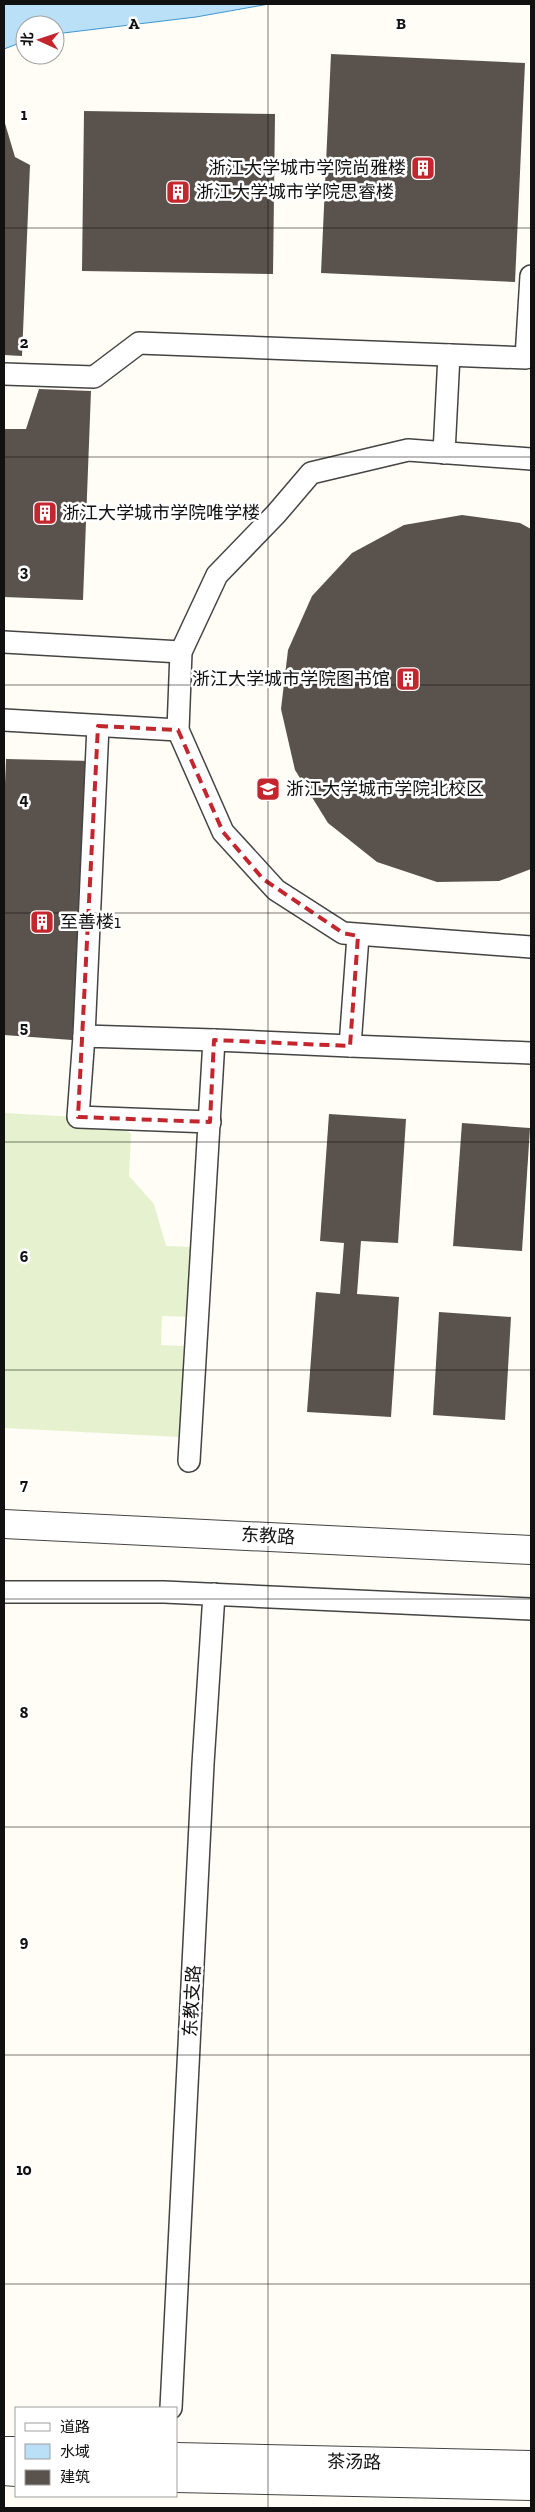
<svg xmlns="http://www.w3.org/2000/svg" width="535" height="2512" viewBox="0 0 535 2512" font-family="'Zilla Slab','Noto Sans SC',serif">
  <rect width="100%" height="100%" fill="#fffdf5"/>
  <polygon fill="#e6f2cf" points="4,1113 116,1119 131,1134 129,1176 154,1204 166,1246 193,1247 189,1317 162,1316 161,1345 184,1346 179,1437 4,1428"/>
  <polygon fill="#b9e0f7" stroke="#3f96cf" points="4,4 269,4 196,17 55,34 55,25 25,25 25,41 4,49"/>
  <g fill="#5a524d">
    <polygon points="331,54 525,63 515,282 321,273"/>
    <polygon points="84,111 275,114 273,274 82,271"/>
    <polygon points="4,120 15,157 30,165 22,356 4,355"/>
    <polygon points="39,389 91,391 83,600 4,597 4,429 26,429"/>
    <polygon points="462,515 520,523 531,529 531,869 499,881 437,882 377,862 328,823 295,770 281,709 288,650 312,596 352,553 404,525"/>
    <polygon points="6,759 92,761 72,1040 4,1035 4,809"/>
    <polygon points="329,1114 406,1119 398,1243 361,1241 357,1294 399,1297 391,1417 307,1412 316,1292 340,1294 344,1243 320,1241"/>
    <polygon points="462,1123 530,1128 522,1251 453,1246"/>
    <polygon points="439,1312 511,1317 505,1420 433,1415"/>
  </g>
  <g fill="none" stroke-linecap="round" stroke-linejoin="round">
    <g stroke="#444" stroke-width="24">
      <g id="minor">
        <polyline points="4,374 94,377 139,343 526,358 531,276"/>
        <polyline points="444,453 449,355"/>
        <polyline points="531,459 408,450 311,473 276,514 217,575 181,652 178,730 223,832 276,890 343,933 531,947"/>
        <polyline points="4,642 181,652"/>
        <polyline points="4,720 178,730"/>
        <polyline points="358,936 350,1046 531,1053"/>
        <polyline points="84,1036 98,726"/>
        <polyline points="210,1122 78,1117 84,1036 214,1040"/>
        <polyline points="189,1461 214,1040 350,1046"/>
        <polyline points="4,1592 164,1592 531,1609"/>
        <polyline points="171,2408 203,1764 214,1594"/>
      </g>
    </g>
    <g stroke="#444" stroke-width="30">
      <g id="tertiary">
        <polyline points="4,1524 531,1550"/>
        <polyline points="4,2451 16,2451"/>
        <polyline points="176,2457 531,2465"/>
        <polyline points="4,2471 16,2472"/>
        <polyline points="176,2478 531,2486"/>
      </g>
    </g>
    <use href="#minor" stroke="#fff" stroke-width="21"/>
    <use href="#tertiary" stroke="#fff" stroke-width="28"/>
  </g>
  <path fill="none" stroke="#c4262e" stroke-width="4" stroke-dasharray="10 6" stroke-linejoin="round" d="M 98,726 L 178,730 L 223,832 L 263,879 L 343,933 L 358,936 L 350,1046 L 214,1040 L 210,1122 L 78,1117 Z"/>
  <path fill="none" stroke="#111" stroke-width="1" stroke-opacity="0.55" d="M 268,4 L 268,2508M 4,228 L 531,228M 4,457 L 531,457M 4,685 L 531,685M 4,913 L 531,913M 4,1142 L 531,1142M 4,1370 L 531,1370M 4,1599 L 531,1599M 4,1827 L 531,1827M 4,2055 L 531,2055M 4,2284 L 531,2284"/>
  <defs>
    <g id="building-square" transform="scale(1.25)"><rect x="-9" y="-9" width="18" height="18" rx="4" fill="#c4262e" stroke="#fff"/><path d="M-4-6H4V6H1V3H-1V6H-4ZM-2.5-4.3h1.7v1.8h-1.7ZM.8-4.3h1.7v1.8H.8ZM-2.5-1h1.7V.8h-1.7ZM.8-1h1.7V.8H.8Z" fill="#fff"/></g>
    <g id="university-square" transform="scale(1.25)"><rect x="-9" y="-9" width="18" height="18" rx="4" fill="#c4262e" stroke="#fff"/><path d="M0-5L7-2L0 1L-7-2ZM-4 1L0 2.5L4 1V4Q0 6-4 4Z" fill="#fff"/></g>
  </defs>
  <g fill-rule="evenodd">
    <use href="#building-square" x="423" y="168"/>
    <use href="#building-square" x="178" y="192"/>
    <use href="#building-square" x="45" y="513"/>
    <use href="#building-square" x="408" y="679"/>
    <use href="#university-square" x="268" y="789"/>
    <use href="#building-square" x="42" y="922"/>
  </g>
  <g text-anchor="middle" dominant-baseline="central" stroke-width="5" stroke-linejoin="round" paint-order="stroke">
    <g font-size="18" fill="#111" stroke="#fff" text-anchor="start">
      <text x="406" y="168" text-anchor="end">浙江大学城市学院尚雅楼</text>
      <text x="196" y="192">浙江大学城市学院思睿楼</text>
      <text x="62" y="513">浙江大学城市学院唯学楼</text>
      <text x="390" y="679" text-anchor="end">浙江大学城市学院图书馆</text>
      <text x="286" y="789">浙江大学城市学院北校区</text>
      <text x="60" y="922">至善楼1</text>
    </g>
    <g font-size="18" fill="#111" stroke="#fff">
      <text transform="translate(268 1536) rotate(3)">东教路</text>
      <text transform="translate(192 2001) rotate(-87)">东教支路</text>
      <text transform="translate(354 2462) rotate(1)">茶汤路</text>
    </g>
  </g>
  <g font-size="16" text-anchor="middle" font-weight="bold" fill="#111" stroke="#fff" stroke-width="5" stroke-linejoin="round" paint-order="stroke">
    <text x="134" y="29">A</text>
    <text x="401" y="29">B</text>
    <text x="24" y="120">1</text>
    <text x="24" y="348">2</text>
    <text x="24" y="577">3</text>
    <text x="24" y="805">4</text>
    <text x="24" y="1033">5</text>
    <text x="24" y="1262">6</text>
    <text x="24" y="1490">7</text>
    <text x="24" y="1718">8</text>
    <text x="24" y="1947">9</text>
    <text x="24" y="2175">10</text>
  </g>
  <rect width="535" height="2512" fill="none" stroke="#111111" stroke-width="10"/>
  <rect x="15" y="2407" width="162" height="90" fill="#ffffff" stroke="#a0a0a0"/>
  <rect x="25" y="2423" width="25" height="8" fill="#ffffff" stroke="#a0a0a0"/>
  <text x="60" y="2432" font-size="15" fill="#111111">道路</text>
  <rect x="25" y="2444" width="25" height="15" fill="#b9e0f7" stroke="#a0a0a0"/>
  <text x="60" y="2457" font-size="15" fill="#111111">水域</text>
  <rect x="25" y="2470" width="25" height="15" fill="#5a524d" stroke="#a0a0a0"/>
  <text x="60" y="2482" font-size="15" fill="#111111">建筑</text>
  <g transform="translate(40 40) rotate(273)"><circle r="24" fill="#ffffff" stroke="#a0a0a0"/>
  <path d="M0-4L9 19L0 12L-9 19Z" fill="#c4262e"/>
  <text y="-8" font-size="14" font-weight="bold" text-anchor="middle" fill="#111111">北</text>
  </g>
</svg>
